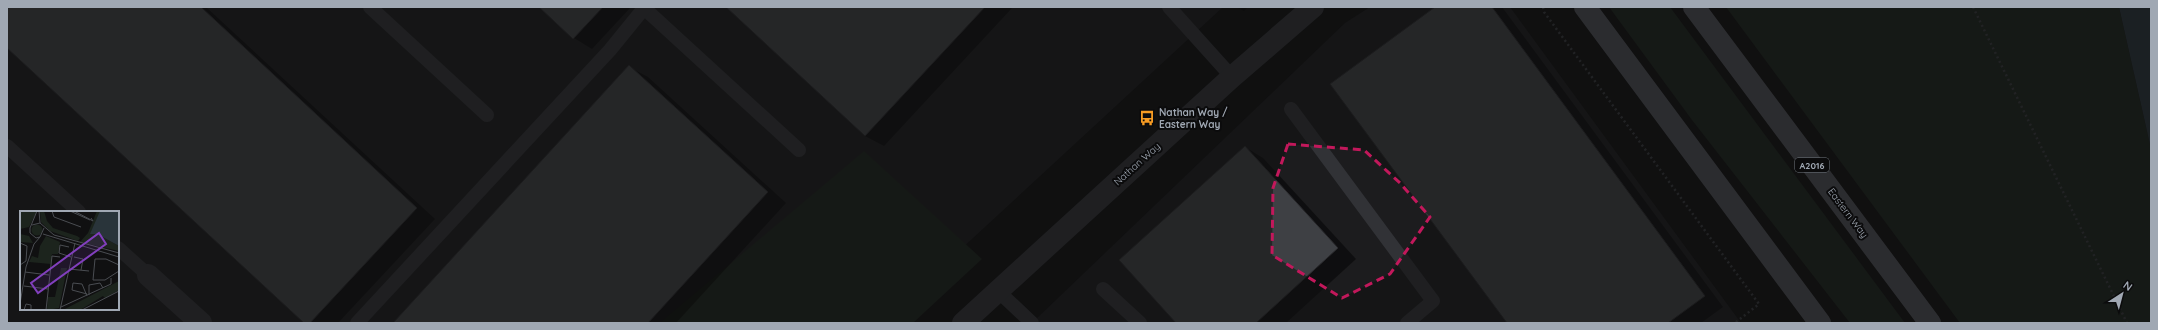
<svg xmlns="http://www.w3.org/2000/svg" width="2158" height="330" viewBox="0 0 2158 330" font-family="Quicksand,sans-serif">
  <rect width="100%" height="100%" fill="#101011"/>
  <g fill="#1c1c1e" fill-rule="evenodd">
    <path d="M 7,7 L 1223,7 L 881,323 L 7,323 ZM 21,212 L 118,212 L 118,309 L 21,309 Z"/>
    <polygon points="1370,7 1510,7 1741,323 1032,323 1345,23"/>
  </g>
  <g fill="#1c241d">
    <polygon points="1609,7 1670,7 1905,323 1850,323 1692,120"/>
    <polygon points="1726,7 2119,7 2151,149 2151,323 1960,323"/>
    <polygon points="864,151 982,259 913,323 660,323"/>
  </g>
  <polygon fill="#29343a" points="2119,7 2151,7 2151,149"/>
  <g fill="#0007">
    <polygon points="7,7 206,7 435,219 338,323 306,323 7,46"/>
    <polygon points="541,7 631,7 592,49 574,38"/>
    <polygon points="727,7 1013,7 884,146 865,136"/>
    <polygon points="1237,7 1248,7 1244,11"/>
    <polygon points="1437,7 1502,7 1723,307 1701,323 1508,323"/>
    <polygon points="629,67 648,77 786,203 676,323 395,323"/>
    <polygon points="1245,147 1263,158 1356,259 1286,323 1177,323"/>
  </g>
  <g fill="#3e4044" stroke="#2a2a2d">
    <polygon points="7,7 201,7 417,208 310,323 304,323 7,48"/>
    <polygon points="539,7 603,7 573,39"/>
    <polygon points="726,7 985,7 865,136"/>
    <polygon points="1435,7 1492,7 1705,296 1668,323 1507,323 1330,84"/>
    <polygon points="629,65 768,192 648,323 393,323"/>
    <polygon points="1245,146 1338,248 1256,323 1176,323 1119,260"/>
  </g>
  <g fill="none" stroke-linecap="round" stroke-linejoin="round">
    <g stroke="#37393d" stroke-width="2.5" stroke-dasharray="2 3" stroke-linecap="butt">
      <polyline points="1543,7 1544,12 1759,304 1735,323"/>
      <polyline points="1973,7 2127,323"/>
    </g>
    <g stroke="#313236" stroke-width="14">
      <polyline points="370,7 487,115"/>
      <polyline points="1169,7 1232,77"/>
      <polyline points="644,8 799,150"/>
      <polyline points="1291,109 1433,301 1407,323"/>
      <polyline points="7,146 79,212"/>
      <polyline points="118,248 148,275"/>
      <polyline points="1103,289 1140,323"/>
      <polyline points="998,291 1032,323"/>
      <polyline points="357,323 610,50 645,7"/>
    </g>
    <polyline stroke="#313236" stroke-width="22" points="148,275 201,323"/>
    <polyline stroke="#313236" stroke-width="22" points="963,323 1232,77 1313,7"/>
    <g stroke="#4d4f55" stroke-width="22">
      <polyline points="1585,7 1820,323"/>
      <polyline points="1694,7 1930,323"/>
    </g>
  </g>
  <path d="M0 0H2158V330H0ZM 1288,144 L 1364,150 L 1400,183 L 1430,217 L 1390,274 L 1342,298 L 1272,255 L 1273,188 Z" fill="#101011" fill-opacity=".55" fill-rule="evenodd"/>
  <path fill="none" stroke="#c2185b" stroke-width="3" stroke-dasharray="8 5" stroke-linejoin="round" d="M 1288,144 L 1364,150 L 1400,183 L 1430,217 L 1390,274 L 1342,298 L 1272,255 L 1273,188 Z"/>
  <defs>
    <g id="bus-bare" transform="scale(1.2)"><path d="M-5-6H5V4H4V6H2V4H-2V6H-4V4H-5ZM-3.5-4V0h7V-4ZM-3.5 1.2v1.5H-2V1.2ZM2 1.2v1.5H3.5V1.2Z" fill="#f79c23" stroke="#0b0b0c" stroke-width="2.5" paint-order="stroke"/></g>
  </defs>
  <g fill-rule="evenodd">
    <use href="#bus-bare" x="1147" y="118"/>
  </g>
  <g text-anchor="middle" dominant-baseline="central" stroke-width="4" stroke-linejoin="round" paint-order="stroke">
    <rect fill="#0b0b0c" stroke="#737981" stroke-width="1" x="1795" y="158" width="34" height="14" rx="3"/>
    <g font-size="9" font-weight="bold" fill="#a0a8b3">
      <text x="1812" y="165">A2016</text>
    </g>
    <g font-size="10" font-weight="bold" fill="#a0a8b3" stroke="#0b0b0c" text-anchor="start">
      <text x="1159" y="112">Nathan Way /<tspan x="1159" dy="12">Eastern Way</tspan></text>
    </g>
    <g font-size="10" fill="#a0a8b3" stroke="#0b0b0c">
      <text transform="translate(1137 164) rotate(-42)">Nathan Way</text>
      <text transform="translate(1848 213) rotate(53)">Eastern Way</text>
    </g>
  </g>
  <g transform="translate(20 211)">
    <rect width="99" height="99" fill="#101011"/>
    <path d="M 0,0 L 17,0 L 9,16 L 0,18 ZM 20,0 L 24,0 L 27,10 L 33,17 L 57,25 L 60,27 L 58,30 L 30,20 L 21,11 ZM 77,0 L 80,0 L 77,23 L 99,35 L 99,40 L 60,31 L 68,22 ZM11.5 19a5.5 5.5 0 1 1 11 0a5.5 5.5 0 1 1-11 0ZM 0,23 L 9,25 L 13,32 L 0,31 ZM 26,25 L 40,31 L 38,43 L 32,43 L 31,53 L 9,51 L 12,45 L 18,47 L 20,35 ZM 41,57 L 47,57 L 39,97 L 27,99 L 28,86 L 35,86 ZM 99,70 L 99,79 L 85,87 L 83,85 L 60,99 L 43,99 Z" fill="#1c241d"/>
    <path d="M 80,0 L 99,0 L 99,35 L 77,23 L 70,23 Z" fill="#29343a"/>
    <path fill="none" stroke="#4a4d52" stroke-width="1" d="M 17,0 L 10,17 L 10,22 L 16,27 L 20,26 L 24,17M 19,0 L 20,12M 32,0 L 34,6 L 61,16M 50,0 L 70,9M 54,0 L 73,10 L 71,7M 12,14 L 20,12 L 34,24 L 99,42M 23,23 L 99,46M 0,32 L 7,35 L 6,50 L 0,54M 49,36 L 40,34 L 39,42 L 51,46M 54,46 L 63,48 L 61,59M 99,54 L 86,48 L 75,48 L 73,69 L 85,69 L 99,60M 49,58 L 69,60M 5,61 L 29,64M 4,75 L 28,78M 67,83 L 52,79 L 53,72 L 62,73 L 67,85M 69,84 L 69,74 L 80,72 L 83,77M 0,93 L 6,56 L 14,33 L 20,26M 41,96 L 91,73 L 91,67M 4,99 L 6,93 L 11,94 L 11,99M 26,99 L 32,45 L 40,46M 40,99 L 55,32M 62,99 L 99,80"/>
    <path fill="#813fbd" fill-opacity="0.15" stroke="#813fbd" stroke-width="2" d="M 79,22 L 86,33 L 18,82 L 11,72 Z"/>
    <rect width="99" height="99" fill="none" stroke="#a0a8b3" stroke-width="2"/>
  </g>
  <rect width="2158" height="330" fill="none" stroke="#a0a8b3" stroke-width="16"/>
  <g transform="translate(2122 294) rotate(36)" stroke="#0b0b0c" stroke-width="3" paint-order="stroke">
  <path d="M0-3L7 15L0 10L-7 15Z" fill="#a0a8b3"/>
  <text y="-6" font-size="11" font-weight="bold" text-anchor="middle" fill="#a0a8b3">N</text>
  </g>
</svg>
